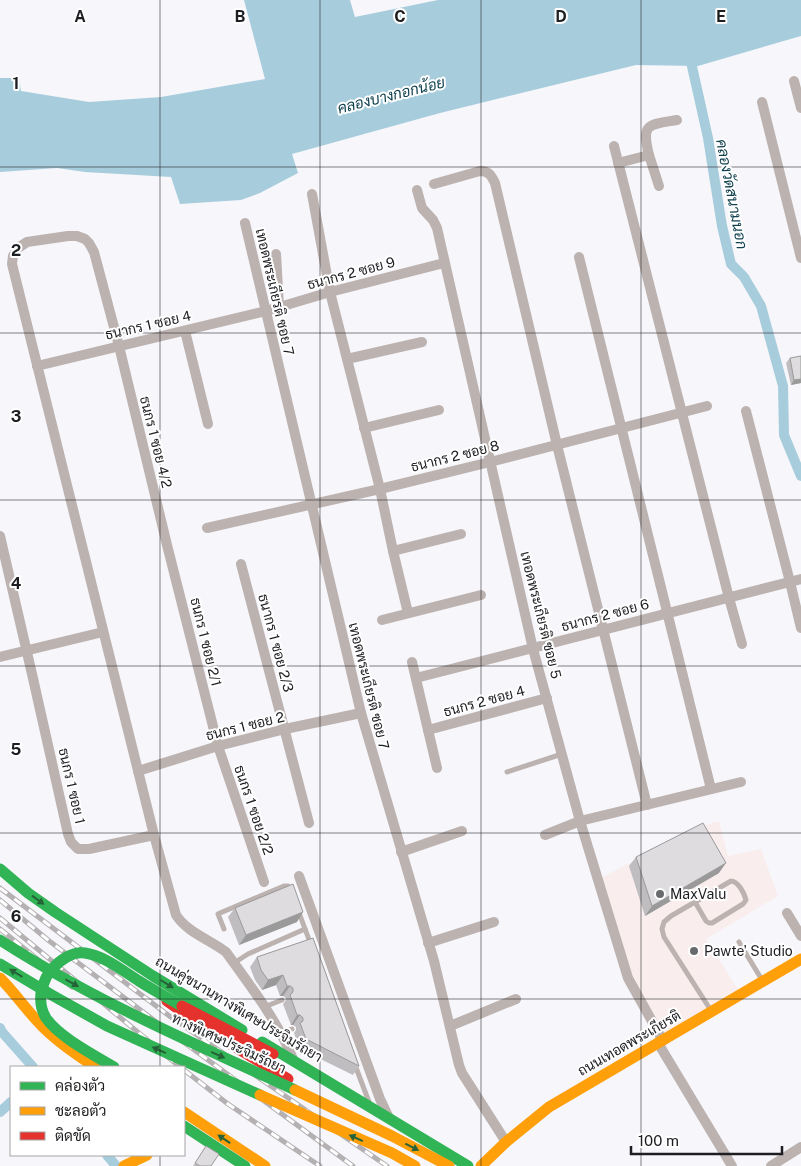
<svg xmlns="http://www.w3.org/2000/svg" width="801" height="1166" viewBox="0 0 801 1166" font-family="'Public Sans',Sarabun,sans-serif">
  <rect width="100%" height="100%" fill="#f6f6fb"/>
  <polygon fill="#f9eeed" points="719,821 728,856 761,849 778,896 706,939 739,991 664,1035 630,977 601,878 695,828"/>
  <polygon fill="#a7cddc" points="244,0 350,0 355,17 438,0 801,0 801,36 698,66 636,65 440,113 292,154 298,173 260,193 241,200 180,204 171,177 85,172 57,168 0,172 0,78 19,78 21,91 89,102 161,97 265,79"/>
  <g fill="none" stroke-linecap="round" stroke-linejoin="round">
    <g stroke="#a7cddc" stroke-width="10">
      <polyline points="689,53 708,138 722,226 731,264 744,277 761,306 783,386 784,435 801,476"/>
      <polyline points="0,1028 2,1032 33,1067"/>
      <polyline points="0,1112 11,1102"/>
      <polyline points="107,1155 116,1166"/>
    </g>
    <g stroke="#bcb2af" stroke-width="5">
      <polyline points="507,772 562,754"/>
      <path d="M 695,902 L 706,921 L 709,923 L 712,923 L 743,904 L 746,900 C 744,893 739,882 731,881 L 671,916 L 664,922 L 662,929 L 664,937 L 710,1009"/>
      <polyline points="298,910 311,945"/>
      <polyline points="224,929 218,914 220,913 284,886 288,886 291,891"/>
      <polyline points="739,942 762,980"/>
      <polyline points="234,963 248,954 305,929"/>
      <polyline points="264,1007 282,1000"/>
      <polyline points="281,1033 292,1029"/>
      <polyline points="355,1065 369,1102"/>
    </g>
    <g stroke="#bcb2af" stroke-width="10">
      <polyline points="794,81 801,108"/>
      <polyline points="762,102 801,258"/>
      <polyline points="614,146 729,598 742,644"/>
      <polyline points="649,155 659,186"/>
      <path d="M 618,163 L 649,155 C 641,123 648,125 677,120"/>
      <path d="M 434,184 L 480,171 C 489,171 491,175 495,183 L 557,445 L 647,805"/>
      <polyline points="417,190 422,208 433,220 437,228 533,649 580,821 628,978 663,1041"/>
      <polyline points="312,194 330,292 380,489 393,551 408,613"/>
      <polyline points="245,223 361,713 434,961 459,1065 462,1073 506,1142"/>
      <polyline points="276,254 279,307"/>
      <path d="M 579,257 C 622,434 668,611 711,789"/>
      <polyline points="185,331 208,424"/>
      <polyline points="347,359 422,342"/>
      <polyline points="37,366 266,311 330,292 444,263"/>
      <polyline points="746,411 790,582 801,628"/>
      <polyline points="364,428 439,410"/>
      <polyline points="207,528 380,489 490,462 707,406"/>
      <polyline points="0,536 32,674 68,834 71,842 78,849 89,849 154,835"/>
      <polyline points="393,551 461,534"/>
      <polyline points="241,564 309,823"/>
      <polyline points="382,620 481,595"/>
      <polyline points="0,657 103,632"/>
      <polyline points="412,662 437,768"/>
      <polyline points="416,678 801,579"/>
      <polyline points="428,730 547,698"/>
      <polyline points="138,771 218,746 285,729 361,713"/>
      <polyline points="545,835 580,821 741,782"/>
      <polyline points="401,852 462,831"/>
      <polyline points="299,876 380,1099 389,1118"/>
      <path d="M 264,882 L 218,746 L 167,545 L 119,346 L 94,252 L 89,243 L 85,239 L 77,236 L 68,236 L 27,242 L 18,248 L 13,256 L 12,264 L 154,835 L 176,915 C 188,933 209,939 226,952 C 249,984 279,1023 293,1059"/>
      <polyline points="787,913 801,936"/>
      <polyline points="428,943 494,922"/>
      <polyline points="450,1026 516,999"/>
      <polyline points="658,1043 732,1166"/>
      <polyline points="771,1166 801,1147"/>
    </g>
    <g stroke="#30b455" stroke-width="11">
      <polyline points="0,869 28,893 55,912 153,976 242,1030"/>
      <polyline points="262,1042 468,1166"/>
      <polyline points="184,1126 245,1166"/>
    </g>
    <g stroke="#ff9f0a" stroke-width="11">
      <path d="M 0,978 C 15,993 27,1011 42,1026 C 58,1042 76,1054 95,1067"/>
      <polyline points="184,1112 265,1166"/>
      <polyline points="124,1166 147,1155"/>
      <polyline points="481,1166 506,1142 549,1107 801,959"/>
    </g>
    <polyline stroke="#e5322d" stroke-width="11" points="167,1001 211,1032 288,1079"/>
    <g stroke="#b5b1b2" stroke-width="5">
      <g id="rail">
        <polyline points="0,888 172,1018 387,1166"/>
        <polyline points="0,900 48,940 163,1027 353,1166"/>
        <polyline points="0,918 180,1067"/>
        <polyline points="0,929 72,987"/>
        <polyline points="184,1070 228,1104 320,1166"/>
      </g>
    </g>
    <use href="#rail" stroke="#fff" stroke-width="3" stroke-dasharray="9" stroke-linecap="butt"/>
    <g stroke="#30b455" stroke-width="11">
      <path d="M 0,940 C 93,1000 195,1044 295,1090"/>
      <polyline points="0,964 50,994 107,1026 260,1095"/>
      <path d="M 114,1067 C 94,1055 59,1037 46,1018 C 41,1010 40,1002 41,993 C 43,984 46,975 52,969 C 60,960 73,951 85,953 C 105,956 123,971 139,981 C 153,990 168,998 182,1006"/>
    </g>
    <g stroke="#ff9f0a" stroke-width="11">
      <polyline points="295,1090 392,1136 449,1166"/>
      <polyline points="260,1095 392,1153 415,1166"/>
    </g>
    <polyline stroke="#e5322d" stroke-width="11" points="182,1006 273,1054"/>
  </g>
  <g fill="#bfbdbf">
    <polygon points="790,358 801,383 791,385 786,363"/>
    <polygon points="636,857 719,873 645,916 629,866"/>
    <polygon points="235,908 297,922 239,945 228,917"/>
    <polygon points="313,938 359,1066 353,1075 300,1049 294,1033 296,1030 296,1027 293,1025 291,1025 283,1004 286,1000 286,998 283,996 280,996 276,985 262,990 255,980 250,967 257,957"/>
    <polygon points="206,1146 211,1166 193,1166"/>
  </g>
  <g fill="#9b9a9b">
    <polygon points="801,379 801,383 791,385 794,380"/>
    <polygon points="726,863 719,873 645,916 652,906"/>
    <polygon points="303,912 297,922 239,945 246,935"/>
    <polygon points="283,975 276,985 262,990 268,980"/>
    <polygon points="287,986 290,986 283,996 280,996"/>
    <polygon points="297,1015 300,1015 293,1025 291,1025"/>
  </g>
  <g fill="#dedcde" stroke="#9b9a9b">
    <polygon points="801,356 801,379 794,380 790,358"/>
    <polygon points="703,823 726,863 652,906 636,857"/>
    <polygon points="293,884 303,912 246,935 235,908"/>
    <polygon points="313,938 359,1066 306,1039 300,1023 303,1021 303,1018 300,1015 297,1015 290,995 293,992 293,988 290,986 287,986 283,975 268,980 261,970 257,957"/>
    <polygon points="206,1146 219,1154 211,1166 200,1166 195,1163"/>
  </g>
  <defs><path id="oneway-solid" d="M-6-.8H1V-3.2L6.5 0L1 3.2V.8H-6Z" transform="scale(1.25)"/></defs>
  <g fill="#266238">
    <use href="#oneway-solid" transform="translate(38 900) rotate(36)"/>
    <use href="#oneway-solid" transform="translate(16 973) rotate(-149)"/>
    <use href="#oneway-solid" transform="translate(72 983) rotate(29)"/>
    <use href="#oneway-solid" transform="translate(167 984) rotate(32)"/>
    <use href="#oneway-solid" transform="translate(159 1050) rotate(-156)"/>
    <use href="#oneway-solid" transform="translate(218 1055) rotate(24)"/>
    <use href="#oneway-solid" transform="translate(356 1138) rotate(-156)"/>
    <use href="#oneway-solid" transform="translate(224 1139) rotate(-146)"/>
    <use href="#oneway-solid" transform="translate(412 1147) rotate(27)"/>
  </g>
  <path fill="none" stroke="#1d1e21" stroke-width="1" stroke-opacity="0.55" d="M 160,0 L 160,1067M 320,0 L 320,1166M 481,0 L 481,1166M 641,0 L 641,1166M 0,167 L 801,167M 0,333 L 801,333M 0,500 L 801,500M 0,666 L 801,666M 0,833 L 801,833M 0,999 L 801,999M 160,1155 L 160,1166"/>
  <g fill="#696a6d" stroke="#fff" stroke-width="2">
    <circle cx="660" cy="894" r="5"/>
    <circle cx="694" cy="951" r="5"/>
  </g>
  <g text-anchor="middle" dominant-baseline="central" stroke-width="4" stroke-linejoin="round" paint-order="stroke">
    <g font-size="14" fill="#1d1e21" stroke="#fff">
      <text transform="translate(351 273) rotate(-15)">ธนากร 2 ซอย 9</text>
      <text transform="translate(275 292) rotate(77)">เทอดพระเกียรติ ซอย 7</text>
      <text transform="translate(148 325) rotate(-13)">ธนากร 1 ซอย 4</text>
      <text transform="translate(156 442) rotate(76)">ธนกร 1 ซอย 4/2</text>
      <text transform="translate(455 456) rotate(-14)">ธนากร 2 ซอย 8</text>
      <text transform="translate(541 615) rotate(76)">เทอดพระเกียรติ ซอย 5</text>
      <text transform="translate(605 615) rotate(-15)">ธนากร 2 ซอย 6</text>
      <text transform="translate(206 642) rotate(76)">ธนกร 1 ซอย 2/1</text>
      <text transform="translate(276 643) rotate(75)">ธนากร 1 ซอย 2/3</text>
      <text transform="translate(369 686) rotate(76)">เทอดพระเกียรติ ซอย 7</text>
      <text transform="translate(484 701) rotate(-15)">ธนกร 2 ซอย 4</text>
      <text transform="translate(245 726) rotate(-14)">ธนกร 1 ซอย 2</text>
      <text transform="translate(72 786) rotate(77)">ธนกร 1 ซอย 1</text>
      <text transform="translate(254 810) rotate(71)">ธนกร 1 ซอย 2/2</text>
      <text transform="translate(239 1009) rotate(31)">ถนนคู่ขนานทางพิเศษประจิมรัถยา</text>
      <text transform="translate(229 1043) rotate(25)">ทางพิเศษประจิมรัถยา</text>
      <text transform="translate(629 1043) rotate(-30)">ถนนเทอดพระเกียรติ</text>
    </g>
    <g font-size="14" fill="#1d1e21" stroke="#fff" text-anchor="start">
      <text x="670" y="894">MaxValu</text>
      <text x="704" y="951">Pawte' Studio</text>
    </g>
    <g font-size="15" font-style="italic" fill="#11414f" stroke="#fff">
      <text transform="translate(391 95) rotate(-14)">คลองบางกอกน้อย</text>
      <text transform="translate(732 194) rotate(79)">คลองวัดสนามนอก</text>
    </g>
  </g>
  <g font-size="16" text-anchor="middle" font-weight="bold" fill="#1d1e21" stroke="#fff" stroke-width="4" stroke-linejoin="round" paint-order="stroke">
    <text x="80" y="22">A</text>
    <text x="240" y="22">B</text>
    <text x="400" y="22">C</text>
    <text x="561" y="22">D</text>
    <text x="721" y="22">E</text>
    <text x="16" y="89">1</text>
    <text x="16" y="256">2</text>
    <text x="16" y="422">3</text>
    <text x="16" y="589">4</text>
    <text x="16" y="755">5</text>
    <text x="16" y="922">6</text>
  </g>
  <rect x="10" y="1066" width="175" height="90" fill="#ffffff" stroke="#a5a5a6"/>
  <rect x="20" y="1082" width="25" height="8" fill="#30b455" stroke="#a5a5a6"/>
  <text x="55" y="1091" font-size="15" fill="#1d1e21">คล่องตัว</text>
  <rect x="20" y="1107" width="25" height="8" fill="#ff9f0a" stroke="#a5a5a6"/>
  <text x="55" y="1116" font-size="15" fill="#1d1e21">ชะลอตัว</text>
  <rect x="20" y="1132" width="25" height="8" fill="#e5322d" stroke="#a5a5a6"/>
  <text x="55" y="1141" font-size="15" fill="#1d1e21">ติดขัด</text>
  <path d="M631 1146v8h151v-8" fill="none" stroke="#1d1e21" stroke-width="2.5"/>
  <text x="638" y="1146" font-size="15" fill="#1d1e21" stroke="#ffffff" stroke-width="4" paint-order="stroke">100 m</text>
</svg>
